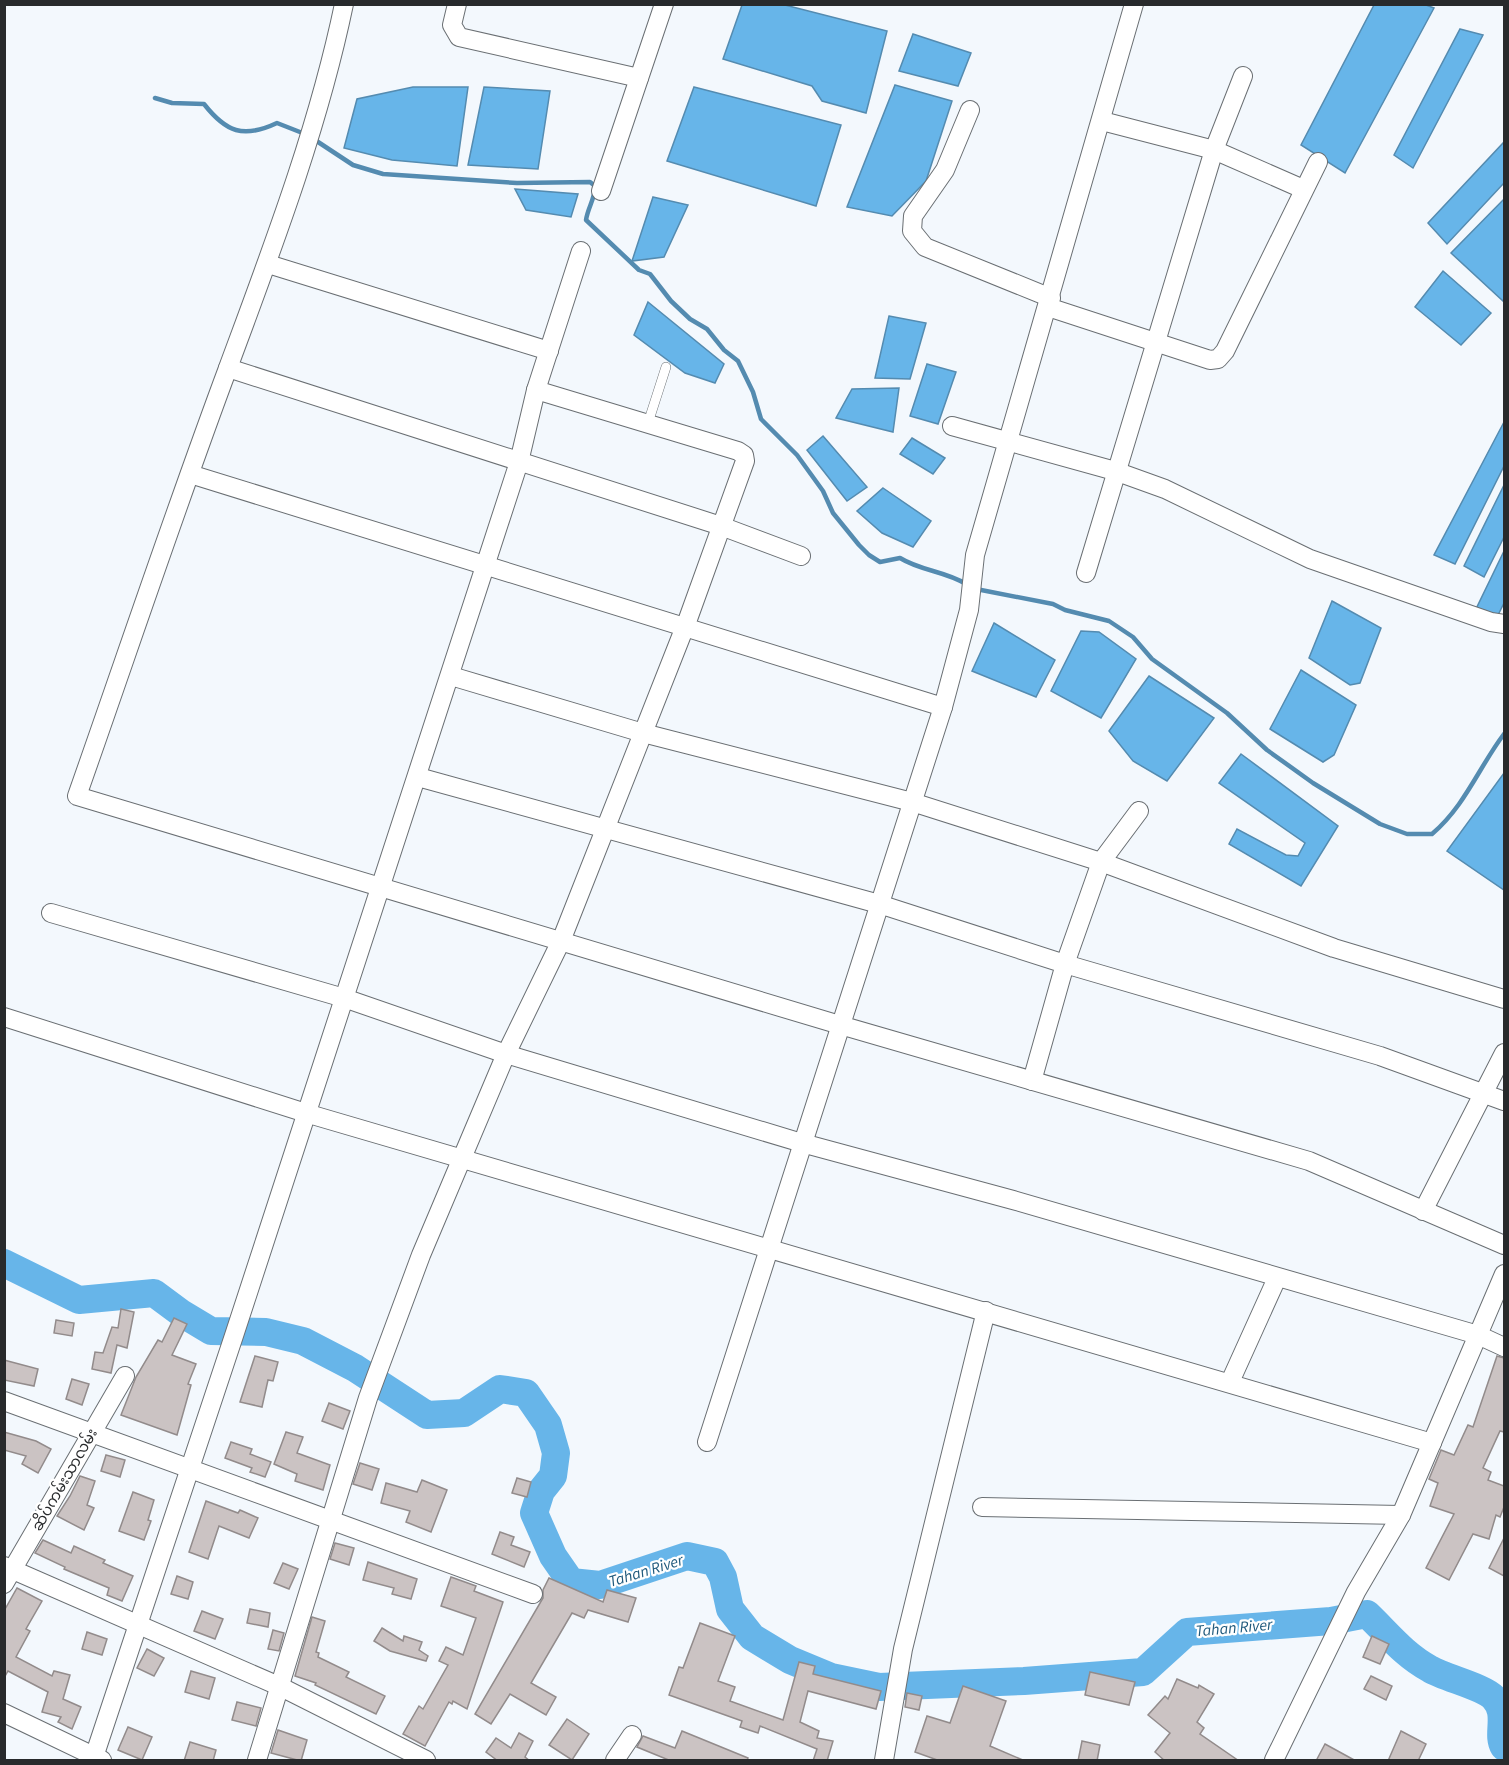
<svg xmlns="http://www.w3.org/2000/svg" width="1509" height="1765" viewBox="0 0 1509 1765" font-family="'Source Sans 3','Noto Sans Myanmar',sans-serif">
  <rect width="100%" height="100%" fill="#f3f8fd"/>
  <g fill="#67b5e9" stroke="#548bb0" stroke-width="1.5">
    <polygon points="742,5 785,5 887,31 866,113 822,101 812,86 723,59"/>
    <polygon points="1374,5 1426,5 1434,8 1345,173 1301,145"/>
    <polygon points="1460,29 1483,35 1413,168 1394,155"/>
    <polygon points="913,34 971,53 958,86 899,71"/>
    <polygon points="895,85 952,101 926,181 892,216 847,207"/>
    <polygon points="413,87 468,87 457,166 392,160 344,148 357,99"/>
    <polygon points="484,87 550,91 538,169 468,165"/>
    <polygon points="694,87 841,125 816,206 667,161"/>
    <polygon points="1504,142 1504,183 1447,244 1428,223"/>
    <polygon points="515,189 578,194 571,217 526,210"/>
    <polygon points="653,197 688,205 664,257 632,261"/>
    <polygon points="1504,199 1504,299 1503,301 1451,253"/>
    <polygon points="1443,271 1491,313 1461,345 1415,307"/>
    <polygon points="648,302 724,364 715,383 685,373 634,335"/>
    <polygon points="889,316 926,323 910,379 875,378"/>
    <polygon points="927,364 956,372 938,424 910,416"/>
    <polygon points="899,388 893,432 836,418 852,389"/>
    <polygon points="1504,422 1504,466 1455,564 1434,555"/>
    <polygon points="823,436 867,487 847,501 807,450"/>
    <polygon points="912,438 945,458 933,474 900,454"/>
    <polygon points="1504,485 1504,537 1484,577 1464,566"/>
    <polygon points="883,488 931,521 913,547 882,533 857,511"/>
    <polygon points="1504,551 1504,603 1495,621 1475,611"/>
    <polygon points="1332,601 1381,628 1360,683 1350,685 1309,658"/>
    <polygon points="994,623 1055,660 1036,697 972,671"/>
    <polygon points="1081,631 1099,632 1136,659 1101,718 1051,691"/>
    <polygon points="1301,670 1356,705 1334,755 1323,762 1270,729"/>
    <polygon points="1149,676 1214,718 1167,781 1133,761 1109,731"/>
    <polygon points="1241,754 1338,826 1301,886 1229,844 1237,829 1286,855 1298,856 1305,843 1219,783"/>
    <polygon points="1504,773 1504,890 1447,851"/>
  </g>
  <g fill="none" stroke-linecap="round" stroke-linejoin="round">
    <g stroke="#548bb0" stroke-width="4.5">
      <path d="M 155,98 L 172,103 L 204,104 C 226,132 243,139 277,123 L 305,134"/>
      <path d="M 312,138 L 353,165 L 383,174 L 517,183 L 590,182 L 595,186 C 595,199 588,207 586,220 L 639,270 L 650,274 L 671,301 L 690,319 L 707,329 L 724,350 L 738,361 L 753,392 L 761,419 L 797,455 L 823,491 L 833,513 L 859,545 L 869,555 L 880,562 L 900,558 C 921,571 945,571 966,584"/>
      <path d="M 976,589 L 1053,604 L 1065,610 L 1109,621 L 1133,637 L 1152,659 L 1227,713 L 1267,750 L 1313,783 L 1380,824 L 1407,834 L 1432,834 C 1465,806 1479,767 1504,734"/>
    </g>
    <path stroke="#67b5e9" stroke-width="28" d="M 4,1263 L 79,1300 L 154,1293 L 181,1313 L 211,1331 L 266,1332 L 303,1341 L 355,1368 L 427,1415 L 464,1413 L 500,1389 L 526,1393 L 548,1425 L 556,1453 L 553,1476 L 541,1491 L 534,1513 L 553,1556 L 571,1582 L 600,1585 L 687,1556 L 715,1562 L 723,1577 L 730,1609 L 752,1637 L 790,1660 L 831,1677 L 879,1687 L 1024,1681 L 1143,1672 L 1187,1632 L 1331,1621 L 1367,1614 C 1388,1634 1404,1655 1430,1669 C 1445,1678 1484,1687 1494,1698 C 1509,1714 1496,1734 1504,1747"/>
  </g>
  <g fill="#cbc3c3" stroke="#928b8b" stroke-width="1.5">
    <polygon points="121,1309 134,1312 127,1348 117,1345 111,1373 92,1369 95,1352 103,1353 112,1327 118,1328"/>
    <polygon points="174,1318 187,1324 172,1355 196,1364 188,1384 191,1385 177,1435 121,1415 136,1377 158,1340 162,1342"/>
    <polygon points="56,1320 74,1323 72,1336 54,1333"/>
    <polygon points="255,1356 278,1362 273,1381 268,1380 262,1407 240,1402"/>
    <polygon points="1497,1356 1504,1358 1504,1432 1500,1431 1483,1468 1491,1472 1488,1480 1504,1486 1504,1507 1500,1517 1496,1515 1489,1539 1473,1534 1449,1580 1426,1568 1454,1514 1430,1506 1438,1483 1429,1479 1441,1450 1454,1455 1468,1425 1473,1427"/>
    <polygon points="4,1360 38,1369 34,1386 4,1380"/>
    <polygon points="72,1379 89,1384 82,1405 66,1399"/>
    <polygon points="329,1403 350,1411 343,1429 322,1421"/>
    <polygon points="4,1432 36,1441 51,1449 38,1473 22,1464 26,1456 4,1450"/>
    <polygon points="286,1432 303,1437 297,1453 330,1465 323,1490 295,1481 297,1474 274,1464"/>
    <polygon points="231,1442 252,1449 250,1454 271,1462 265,1477 250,1472 252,1468 225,1458"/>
    <polygon points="106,1455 125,1460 120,1477 101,1471"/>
    <polygon points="360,1463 379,1469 372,1490 353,1484"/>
    <polygon points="80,1476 95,1481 87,1505 94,1508 84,1530 57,1516 70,1496"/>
    <polygon points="517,1478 531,1482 527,1497 512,1493"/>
    <polygon points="422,1480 447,1490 431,1532 406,1522 410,1511 381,1503 386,1483 417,1492"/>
    <polygon points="133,1492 154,1500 148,1520 151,1521 144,1540 119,1531"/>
    <polygon points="206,1501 238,1513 240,1510 258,1518 249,1538 219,1526 208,1559 189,1552"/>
    <polygon points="500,1532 514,1537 511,1545 530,1552 524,1567 492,1554"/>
    <polygon points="1504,1538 1504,1576 1489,1568"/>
    <polygon points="43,1540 71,1553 74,1546 105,1560 103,1563 133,1576 122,1601 107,1595 109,1588 64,1569 65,1567 35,1553"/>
    <polygon points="335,1543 354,1548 349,1565 330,1559"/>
    <polygon points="368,1562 417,1579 411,1599 392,1594 394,1588 363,1580"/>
    <polygon points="283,1563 298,1569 289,1589 274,1583"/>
    <polygon points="177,1576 193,1582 188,1599 171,1594"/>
    <polygon points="451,1577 476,1586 474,1591 503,1602 467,1709 453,1701 452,1704 449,1702 425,1746 403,1734 419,1706 423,1709 448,1665 439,1661 446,1647 463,1655 476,1618 441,1606"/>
    <polygon points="549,1578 603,1602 607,1590 636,1598 628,1622 588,1610 584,1618 572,1613 531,1683 556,1697 546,1715 510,1694 491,1724 475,1714 543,1598 543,1590"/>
    <polygon points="17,1588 42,1601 26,1629 30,1631 16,1657 52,1676 54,1671 70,1675 63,1699 81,1707 72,1729 58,1722 61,1717 42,1712 48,1692 8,1671 4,1678 4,1611"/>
    <polygon points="250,1609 270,1613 268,1627 247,1623"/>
    <polygon points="202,1611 223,1619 215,1639 194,1631"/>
    <polygon points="312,1617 325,1621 316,1652 319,1653 318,1657 349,1672 346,1677 385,1696 376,1714 315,1685 316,1683 295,1676"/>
    <polygon points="700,1623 735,1636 718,1681 735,1687 730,1701 783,1720 799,1662 815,1666 813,1674 881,1691 876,1709 808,1691 800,1722 819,1731 817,1738 833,1741 827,1761 813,1761 817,1749 760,1726 758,1733 740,1727 742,1721 669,1695 679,1667 683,1668"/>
    <polygon points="382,1628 403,1641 404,1636 422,1642 419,1650 428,1656 426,1661 390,1651 374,1641"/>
    <polygon points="273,1630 284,1633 279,1651 268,1649"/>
    <polygon points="87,1632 107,1639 102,1655 82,1649"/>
    <polygon points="1372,1636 1389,1644 1380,1664 1363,1657"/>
    <polygon points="147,1649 164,1658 154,1676 137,1668"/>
    <polygon points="191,1671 215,1678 209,1699 185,1692"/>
    <polygon points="1090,1672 1135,1682 1129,1705 1085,1695"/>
    <polygon points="1371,1676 1392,1686 1386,1700 1364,1689"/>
    <polygon points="1177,1679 1198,1688 1199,1685 1214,1694 1197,1722 1204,1728 1200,1734 1239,1761 1165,1761 1155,1752 1170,1733 1148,1715 1165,1696 1168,1699"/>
    <polygon points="963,1686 1006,1701 990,1746 1025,1761 940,1761 915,1752 927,1716 950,1723"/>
    <polygon points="907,1693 922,1696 919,1710 905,1707"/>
    <polygon points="237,1702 261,1708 256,1726 232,1720"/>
    <polygon points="567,1719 589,1734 572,1760 549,1745"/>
    <polygon points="128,1727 152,1737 142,1760 118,1750"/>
    <polygon points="278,1730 307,1740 301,1761 271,1753"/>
    <polygon points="682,1731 748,1758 747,1761 671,1761 637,1747 643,1736 675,1748"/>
    <polygon points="1401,1731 1426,1744 1418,1761 1388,1761"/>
    <polygon points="519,1733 533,1741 525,1757 530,1761 498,1761 486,1752 496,1738 511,1748"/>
    <polygon points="1082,1741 1100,1745 1097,1761 1078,1761"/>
    <polygon points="190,1742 216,1750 213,1761 184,1761"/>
    <polygon points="1325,1744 1356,1761 1316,1761"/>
  </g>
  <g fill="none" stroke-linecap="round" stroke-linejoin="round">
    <g stroke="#6a6f73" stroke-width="10">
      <polyline id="service" points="648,423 666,367"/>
    </g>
    <g stroke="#6a6f73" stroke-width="20">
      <g id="minor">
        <path d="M 344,4 C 318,129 272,249 228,368 C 175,510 127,654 77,796 L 840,1025 L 1309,1161 L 1504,1245"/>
        <polyline points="457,4 452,25 459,37 639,78"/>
        <polyline points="970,110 945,170 913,216 912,231 925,247 1051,298"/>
        <polyline points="1102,121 1214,150 1303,189"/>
        <polyline points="601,191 664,4"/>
        <polyline points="268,264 549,351"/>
        <polyline points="1048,307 1210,360 1218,359 1225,351 1318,162"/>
        <polyline points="228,368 721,526 801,556"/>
        <polyline points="952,426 1115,471 1165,489 1310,559 1491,622 1504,624"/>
        <polyline points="190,474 943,707"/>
        <polyline points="1086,573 1214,150 1243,76"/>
        <polyline points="451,676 643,733 912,802 1101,862 1334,948 1504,999"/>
        <polyline points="418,777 879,904 1065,964 1380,1056 1504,1101"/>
        <polyline points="51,913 344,998 506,1054 802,1143 1013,1200 1478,1335 1504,1347"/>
        <polyline points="4,1017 309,1114 1432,1443"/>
        <polyline points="1032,1081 1065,964 1101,862 1139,811"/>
        <polyline points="1423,1211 1504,1053"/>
        <polyline points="1230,1382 1277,1278"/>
        <polyline points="4,1401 533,1594"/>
        <polyline points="707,1442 943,707 969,610 975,555 1134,4"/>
        <polyline points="982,1507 1401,1515"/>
        <polyline points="4,1566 281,1687 426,1760"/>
        <polyline points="4,1584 125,1376"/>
        <polyline points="4,1713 102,1760"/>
        <path d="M 93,1760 C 237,1328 380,896 519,462 L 536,390 L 581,251"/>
        <polyline points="257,1760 368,1398 421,1255 506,1054 561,941 688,619 745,461 744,455 738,451 536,390"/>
        <polyline points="615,1760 632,1735"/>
        <polyline points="884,1760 903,1649 986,1311"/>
        <polyline points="1274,1760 1356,1592 1401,1515 1504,1274"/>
      </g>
    </g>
    <use href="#service" stroke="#fff" stroke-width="9"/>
    <use href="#minor" stroke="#fff" stroke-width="18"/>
  </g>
  <g text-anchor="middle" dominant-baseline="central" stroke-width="4.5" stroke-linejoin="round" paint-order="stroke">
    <g font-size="15" fill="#282a2c" stroke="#fff">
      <text transform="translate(65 1480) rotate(-60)">ဆိပ်ကမ်းသာလမ်း</text>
    </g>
    <g font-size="16" font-style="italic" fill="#1f597c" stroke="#fff">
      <text transform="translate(646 1571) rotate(-17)">Tahan River</text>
      <text transform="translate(1234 1628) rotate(-5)">Tahan River</text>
    </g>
  </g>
  <rect width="1509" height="1765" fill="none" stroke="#282a2c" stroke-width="12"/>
</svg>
